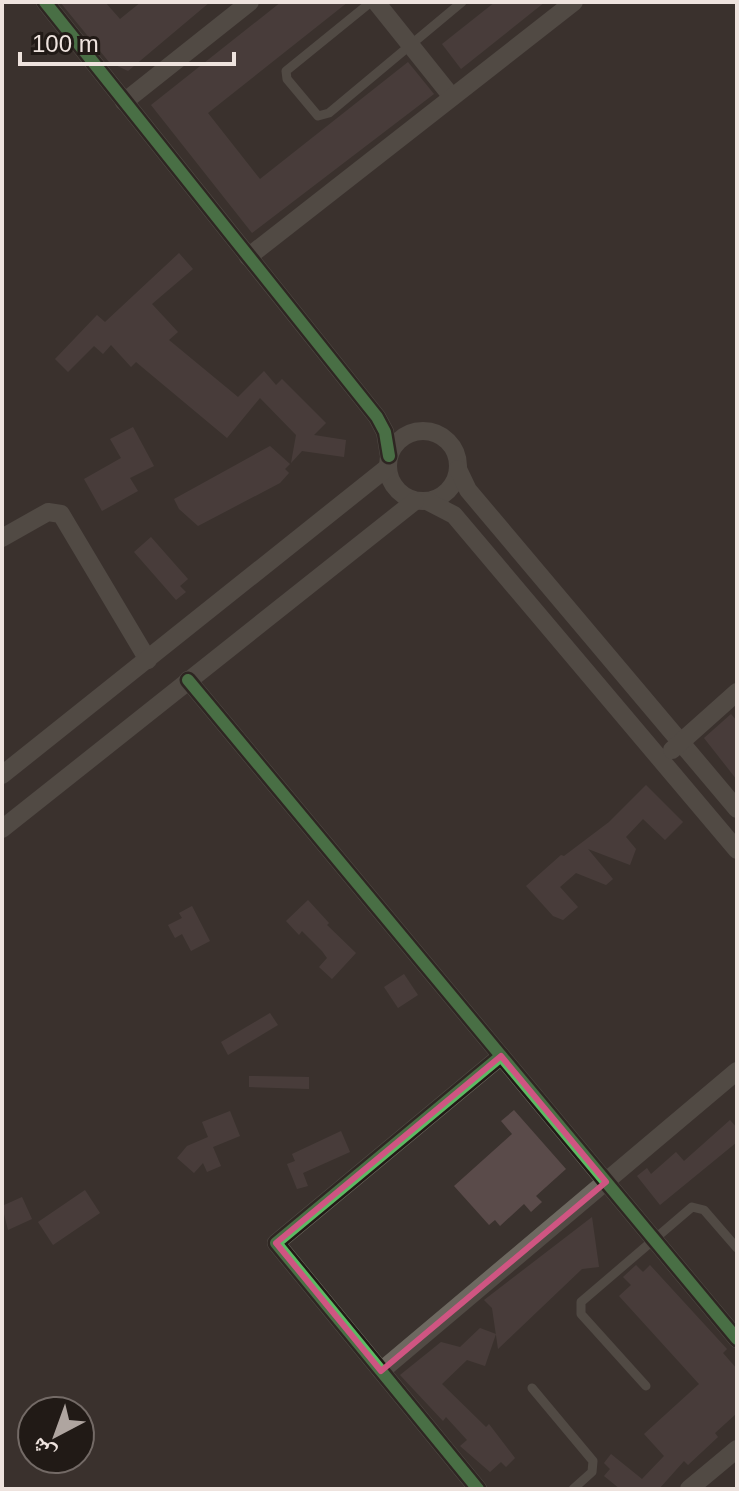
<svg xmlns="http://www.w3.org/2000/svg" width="739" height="1491" viewBox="0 0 739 1491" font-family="Arial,'Noto Naskh Arabic',sans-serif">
  <rect width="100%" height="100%" fill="#3a322e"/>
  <g fill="#5a4b4a">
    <polygon points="60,2 105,2 120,19 141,2 210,2 128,71 109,62"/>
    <polygon points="281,2 348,2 208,113 260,179 408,62 434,94 252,233 151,105"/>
    <polygon points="495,2 545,2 461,69 442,44"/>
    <polygon points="179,253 193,269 152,304 178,332 169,340 238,397 264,371 276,385 282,379 326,423 314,435 346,440 344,457 302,451 291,463 296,435 260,398 227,438 136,362 131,367 111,345 103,354 94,346 68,372 55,359 97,315 105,322"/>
    <polygon points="133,427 154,466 130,478 138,491 102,511 84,479 121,458 110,439"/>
    <polygon points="270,446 290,464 285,469 289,473 280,483 198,526 179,509 174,499"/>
    <polygon points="151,537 188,579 180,586 186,592 176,600 134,552"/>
    <polygon points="731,714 737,721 737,780 704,738"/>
    <polygon points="646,785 683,822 665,840 643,819 626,837 636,849 630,865 588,849 613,879 606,885 576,873 560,887 578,907 563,920 553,916 526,886 561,855 564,856 609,822"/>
    <polygon points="308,900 329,923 327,925 356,953 332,979 319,967 327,958 322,951 302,931 299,935 286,921"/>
    <polygon points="192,906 210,941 191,951 182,934 175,938 168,925 182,918 179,913"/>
    <polygon points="404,974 418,995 398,1008 384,987"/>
    <polygon points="270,1013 278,1025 228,1055 221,1042"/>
    <polygon points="249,1076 309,1077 309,1089 249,1087"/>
    <polygon points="514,1110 566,1169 536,1196 542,1202 531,1212 524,1204 500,1226 495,1220 489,1225 454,1186 512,1134 501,1121"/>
    <polygon points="230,1111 240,1136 213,1147 221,1166 207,1172 203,1163 194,1173 177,1158 187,1146 208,1137 202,1122"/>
    <polygon points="730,1120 737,1128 737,1142 660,1205 637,1176 647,1168 651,1174 676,1152 684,1161"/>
    <polygon points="341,1131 350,1152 303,1173 308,1186 297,1189 287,1164 295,1161 292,1154"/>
    <polygon points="85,1190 100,1213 53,1245 38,1222"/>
    <polygon points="22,1197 32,1219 8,1230 2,1206"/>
    <polygon points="592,1217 599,1267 582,1269 498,1349 492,1308 484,1300"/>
    <polygon points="636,1265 643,1272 650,1265 727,1349 723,1353 737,1369 737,1413 715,1433 718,1437 688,1465 684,1461 659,1489 620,1489 604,1476 610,1469 604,1463 611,1454 642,1479 664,1456 644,1434 699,1384 619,1296 631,1285 623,1277"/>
    <polygon points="480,1328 496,1334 485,1366 467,1360 442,1384 486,1427 489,1424 515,1458 506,1467 501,1462 490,1472 460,1446 467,1440 446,1417 443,1421 400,1375 441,1342 460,1347"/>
  </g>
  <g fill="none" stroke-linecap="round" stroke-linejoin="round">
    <g stroke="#6d6860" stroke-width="9">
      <polyline points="371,2 286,71 287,79 318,116 329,113 462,2"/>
      <polyline points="646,1386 581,1314 581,1302 692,1207 704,1210 737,1248"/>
      <polyline points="532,1388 593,1461 592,1472 573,1489"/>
    </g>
    <g stroke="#6d6860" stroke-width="18">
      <polyline points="45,2 377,417 385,432 389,456"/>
      <polyline points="376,2 452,97"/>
      <polyline points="124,102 250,2"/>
      <polyline points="248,257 574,2"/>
      <circle cx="423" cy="466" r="35"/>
      <polyline points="458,469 468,490 737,809"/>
      <polyline points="427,501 454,515 737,850"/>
      <polyline points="2,538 48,512 61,514 148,660"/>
      <polyline points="188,680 737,1339"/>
      <polyline points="672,750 737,692"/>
      <polyline points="2,775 388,467"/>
      <polyline points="2,829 415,501"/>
      <polyline points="381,1371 737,1071"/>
      <polyline points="478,1489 276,1243 501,1056"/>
      <polyline points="689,1489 737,1449"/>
    </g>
    <g stroke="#211a16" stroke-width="17">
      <g id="cycleway">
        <polyline points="45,2 377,417 385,432 389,456"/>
        <polyline points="188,680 737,1339"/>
        <polyline points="478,1489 276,1243 501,1056"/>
      </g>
    </g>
    <use href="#cycleway" stroke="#5cba63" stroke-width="12"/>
  </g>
  <path d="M0 0H739V1491H0ZM 501,1056 L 606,1182 L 381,1371 L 276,1243 Z" fill="#3a322e" fill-opacity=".55" fill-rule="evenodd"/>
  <path fill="none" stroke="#cf5582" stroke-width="6" stroke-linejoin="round" d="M 501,1056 L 606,1182 L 381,1371 L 276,1243 Z"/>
  <rect width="739" height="1491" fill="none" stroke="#eee3de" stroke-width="8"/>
  <g transform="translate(56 1435) rotate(221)"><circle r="38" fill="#211a16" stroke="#736a66" stroke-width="2"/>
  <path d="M0-6L14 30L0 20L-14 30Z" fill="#afa5a0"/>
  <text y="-12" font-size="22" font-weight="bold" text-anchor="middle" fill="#eee3de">ش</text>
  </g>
  <path d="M20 52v12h214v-12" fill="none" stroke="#eee3de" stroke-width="4"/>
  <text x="32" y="52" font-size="24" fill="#eee3de" stroke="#211a16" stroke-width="6" paint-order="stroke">100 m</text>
</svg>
